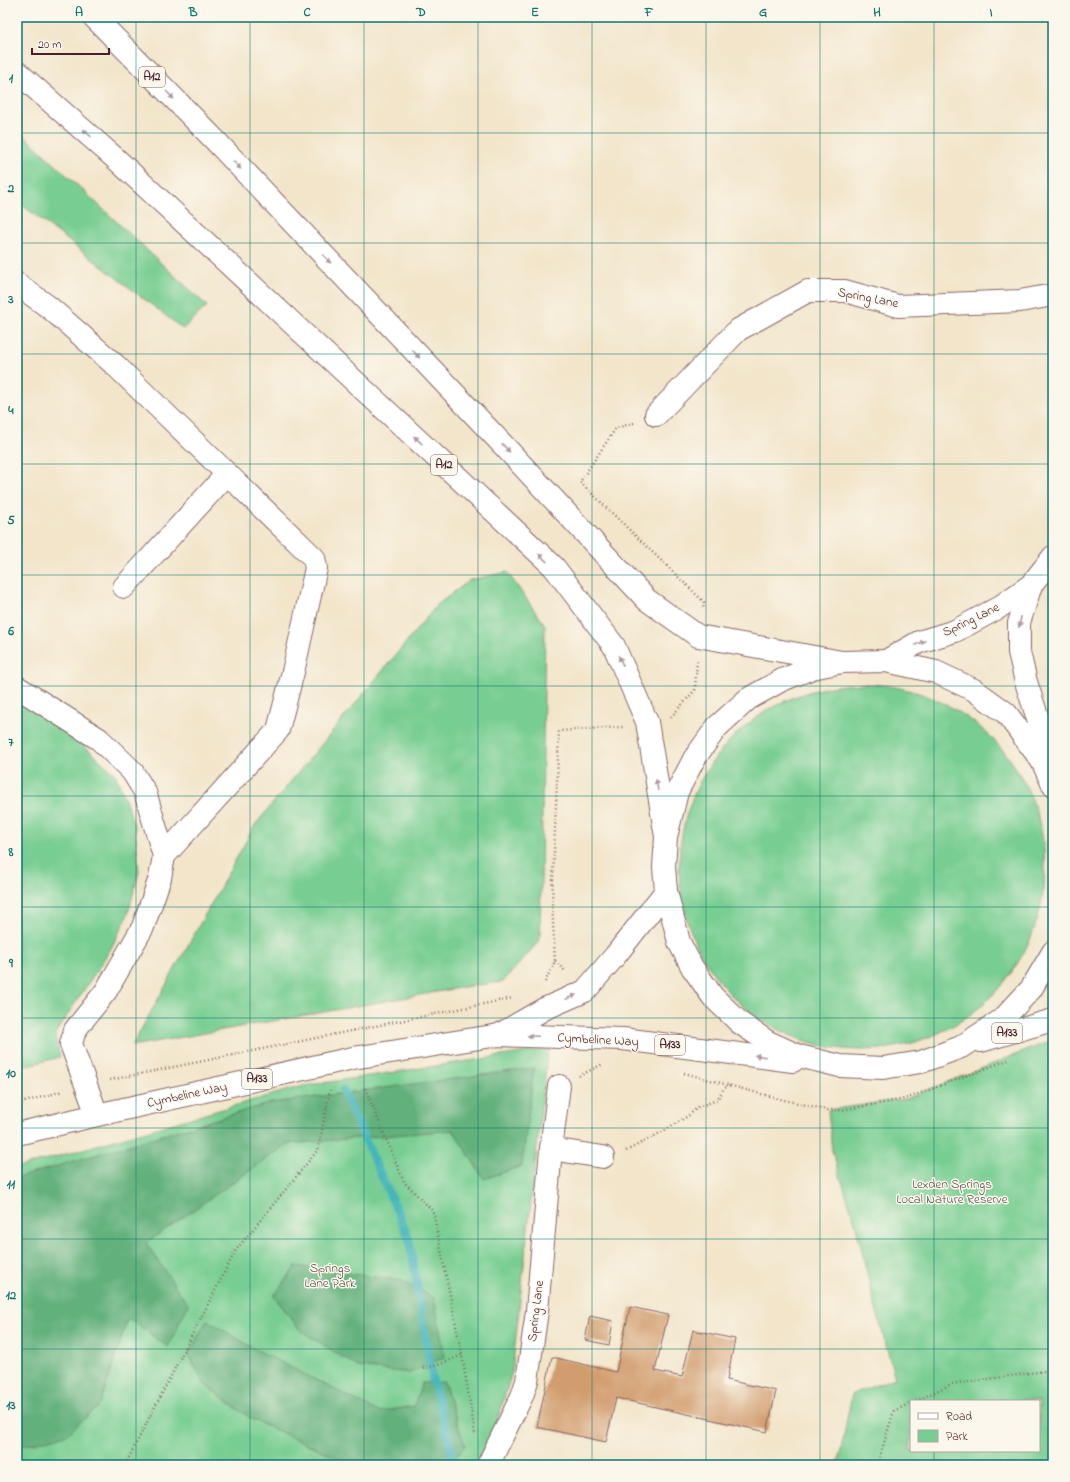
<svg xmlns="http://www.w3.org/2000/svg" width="1070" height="1482" viewBox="0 0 1070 1482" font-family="'Indie Flower',sans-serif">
  <rect width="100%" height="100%" fill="#fbf7ec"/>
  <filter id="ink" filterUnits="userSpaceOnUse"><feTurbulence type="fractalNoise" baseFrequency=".025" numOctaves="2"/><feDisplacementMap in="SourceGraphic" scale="8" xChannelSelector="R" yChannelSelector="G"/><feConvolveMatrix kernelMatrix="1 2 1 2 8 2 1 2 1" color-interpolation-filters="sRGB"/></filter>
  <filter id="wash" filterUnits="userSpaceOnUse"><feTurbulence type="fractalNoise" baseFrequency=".012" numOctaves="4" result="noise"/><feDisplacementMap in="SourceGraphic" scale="16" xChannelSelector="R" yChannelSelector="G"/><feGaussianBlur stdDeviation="0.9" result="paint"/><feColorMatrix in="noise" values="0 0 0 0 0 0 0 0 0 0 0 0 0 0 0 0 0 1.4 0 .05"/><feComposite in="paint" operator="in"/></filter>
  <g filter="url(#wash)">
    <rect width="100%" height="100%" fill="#f2e5ca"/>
    <g fill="#78ce92" stroke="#61765e" fill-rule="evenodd">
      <polygon points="17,129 207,306 183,329 17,201"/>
      <polygon points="507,572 545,625 540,940 503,982 470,986 132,1046 255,825 437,605 470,580"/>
      <circle cx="862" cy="867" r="183"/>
      <polygon points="17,701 77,739 116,775 135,827 139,872 127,917 110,950 55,1034 60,1057 17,1068"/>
      <path d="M 1053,1040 L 1053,1465 L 838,1465 L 852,1394 L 895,1378 L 873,1298 L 855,1222 L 832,1151 L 828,1110 L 905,1099 ZM 911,1401 L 1039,1401 L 1039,1451 L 911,1451 Z"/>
      <polygon points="548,1049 512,1372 484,1465 17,1465 17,1168 303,1086"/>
    </g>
    <g fill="#62b17c" stroke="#566854">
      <polygon points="534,1068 522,1166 484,1179 453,1130 288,1144 146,1243 188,1305 168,1347 128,1318 100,1405 66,1435 17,1447 17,1178 271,1103"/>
      <polygon points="296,1266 403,1281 434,1298 445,1357 410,1373 358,1367 300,1330 274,1296"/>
      <polygon points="207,1320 251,1347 379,1412 414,1406 422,1383 444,1382 465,1446 448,1465 353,1465 250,1418 205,1385 188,1355"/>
    </g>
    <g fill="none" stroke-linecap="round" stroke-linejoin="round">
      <polyline stroke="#46b6bc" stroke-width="8" points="343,1090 409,1238 432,1377 455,1465"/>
    </g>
    <g id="blocks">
      <g fill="#d29d6e">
        <polygon points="630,1307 668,1315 655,1371 682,1377 693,1330 735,1339 727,1380 776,1391 767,1432 616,1398 606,1442 537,1427 552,1357 616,1372"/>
        <polygon points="590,1316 613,1321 609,1345 585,1340"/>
      </g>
    </g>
  </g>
  <g filter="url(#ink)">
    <use href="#blocks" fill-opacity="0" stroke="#856463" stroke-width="1"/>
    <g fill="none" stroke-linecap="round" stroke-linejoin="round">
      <g stroke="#856463" stroke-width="24">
        <g id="minor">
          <polyline points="17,284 50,308 115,365 314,558 316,568 293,672 278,730 164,856"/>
          <polyline points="656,415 738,330 808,291 845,291 898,306 1020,301 1053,295"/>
          <polyline points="1031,585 1019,623 1019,652 1026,682 1039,722 1042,761"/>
          <polyline points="124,587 227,474"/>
          <polyline points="886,661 919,642 955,631 998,608 1031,585 1053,557"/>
          <polyline points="17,687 99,739 132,771 145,792 164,856 160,878 143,927 106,991 75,1030 71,1044 97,1115"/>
          <polyline points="551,1149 603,1157"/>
          <polyline points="488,1465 522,1396 527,1381 537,1311 551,1149 559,1086"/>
        </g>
      </g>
      <g stroke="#856463" stroke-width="24">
        <g id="major">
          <polyline points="1053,785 1042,761 1006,713 974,690 936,672 886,661 842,662 812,668 782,680 748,699 717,727 694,759 677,792 666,837 664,867 666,891 679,942 692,967 713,997 740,1023 768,1042 799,1056 840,1066 883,1068 921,1062 961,1047 1003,1019 1031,989 1053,952"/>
          <polyline points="499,1035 544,1009 585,991 615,956 666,891"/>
          <polyline points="981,1041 1053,1020"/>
          <polyline points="17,1134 97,1115 353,1058 499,1035 623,1039 793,1061"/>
        </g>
      </g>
      <g stroke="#856463" stroke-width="24">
        <g id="highway">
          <polyline points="94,17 211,136 506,448 647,600 698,636 842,662"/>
          <polyline points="17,72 116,159 554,567 614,646 647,722 666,837"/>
        </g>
      </g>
      <g stroke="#856463" stroke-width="2.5" stroke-dasharray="1 3" stroke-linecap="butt">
        <polyline points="634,423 616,428 580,482 704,602 703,609"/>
        <polyline points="671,717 695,690 697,660"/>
        <polyline points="555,961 566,972"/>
        <polyline points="545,982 555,961 552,903 559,731 623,727"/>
        <polyline points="684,1073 780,1099 828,1110 842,1110 905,1099 1008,1060"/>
        <polyline points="579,1076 603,1064"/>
        <polyline points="110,1080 513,998"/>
        <polyline points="365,1088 404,1182 433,1211 462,1355 475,1434"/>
        <polyline points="17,1104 63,1091"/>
        <polyline points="626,1151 662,1132 688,1116 698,1107 717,1100 724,1088 730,1086"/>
        <polyline points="423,1369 443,1363 462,1355"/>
        <polyline points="916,1401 951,1384 1053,1370"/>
        <polyline points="125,1465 236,1250 318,1150 330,1090"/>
        <polyline points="877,1465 894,1411 911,1403"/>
      </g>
      <use href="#minor" stroke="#fff" stroke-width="22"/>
      <use href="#major" stroke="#fff" stroke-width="22"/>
      <use href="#highway" stroke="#fff" stroke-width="22"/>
    </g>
    <defs><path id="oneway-solid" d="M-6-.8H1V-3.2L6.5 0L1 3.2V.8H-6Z"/></defs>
    <g fill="#ae9aa0">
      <use href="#oneway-solid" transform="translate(170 95) rotate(46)"/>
      <use href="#oneway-solid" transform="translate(87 133) rotate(-138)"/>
      <use href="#oneway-solid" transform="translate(237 165) rotate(47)"/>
      <use href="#oneway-solid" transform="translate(327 259) rotate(47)"/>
      <use href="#oneway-solid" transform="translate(416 354) rotate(47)"/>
      <use href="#oneway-solid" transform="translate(418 440) rotate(-137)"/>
      <use href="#oneway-solid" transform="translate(506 448) rotate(47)"/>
      <use href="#oneway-solid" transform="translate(543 558) rotate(-137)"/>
      <use href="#oneway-solid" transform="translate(1020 622) rotate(101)"/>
      <use href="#oneway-solid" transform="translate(920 643) rotate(-23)"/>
      <use href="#oneway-solid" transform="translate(621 661) rotate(-114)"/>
      <use href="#oneway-solid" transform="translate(657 785) rotate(-99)"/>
      <use href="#oneway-solid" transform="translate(571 997) rotate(-25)"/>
      <use href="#oneway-solid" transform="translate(533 1036) rotate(-177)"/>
      <use href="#oneway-solid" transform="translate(760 1056) rotate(-173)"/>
    </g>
  </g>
  <path fill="none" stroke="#0f766e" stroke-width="1" stroke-opacity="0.55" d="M 136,17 L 136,1465M 250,17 L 250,1465M 364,17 L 364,1465M 478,17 L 478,1465M 592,17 L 592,1465M 706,17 L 706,1465M 820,17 L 820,1465M 934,17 L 934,1401M 17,133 L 1053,133M 17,243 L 1053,243M 17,354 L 1053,354M 17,464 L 1053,464M 17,575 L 1053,575M 17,686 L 1053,686M 17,796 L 1053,796M 17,907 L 1053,907M 17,1018 L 1053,1018M 17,1128 L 1053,1128M 17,1239 L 1053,1239M 17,1349 L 1053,1349M 934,1451 L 934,1465"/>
  <g text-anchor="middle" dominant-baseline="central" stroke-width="3" stroke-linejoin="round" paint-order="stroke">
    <g fill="#fbf7ec" stroke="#7f6065" stroke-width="1">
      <rect x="139" y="67" width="26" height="20" rx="3"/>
      <rect x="431" y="455" width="26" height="20" rx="3"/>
      <rect x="992" y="1023" width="30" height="20" rx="3"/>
      <rect x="655" y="1035" width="30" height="20" rx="3"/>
      <rect x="242" y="1069" width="30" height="20" rx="3"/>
    </g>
    <g font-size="12" font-weight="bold" fill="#4a1f2b">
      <text x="152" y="77">A12</text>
      <text x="444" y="465">A12</text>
      <text x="1007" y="1033">A133</text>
      <text x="670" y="1045">A133</text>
      <text x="257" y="1079">A133</text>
    </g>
    <g font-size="13" fill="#4a1f2b" stroke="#fbf7ec">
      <text transform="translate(868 298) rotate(11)">Spring Lane</text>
      <text transform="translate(971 620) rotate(-26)">Spring Lane</text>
      <text transform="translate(598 1040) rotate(3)">Cymbeline Way</text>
      <text transform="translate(187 1095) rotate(-12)">Cymbeline Way</text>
      <text transform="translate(536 1311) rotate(-83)">Spring Lane</text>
    </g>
    <g font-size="13" fill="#58544a" stroke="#fbf7ec">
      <text x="952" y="1184">Lexden Springs<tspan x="952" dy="15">Local Nature Reserve</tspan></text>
      <text x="330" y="1268">Springs<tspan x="330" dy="15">Lane Park</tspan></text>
    </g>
  </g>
  <rect width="1070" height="1482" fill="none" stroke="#fbf7ec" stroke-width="44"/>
  <rect x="910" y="1400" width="130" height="52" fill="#fbf7ec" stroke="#b4a19f"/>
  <rect x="918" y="1413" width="20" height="6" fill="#ffffff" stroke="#b4a19f"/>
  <text x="946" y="1420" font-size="12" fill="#4a1f2b">Road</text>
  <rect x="918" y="1430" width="20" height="12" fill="#78ce92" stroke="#b4a19f"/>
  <text x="946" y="1440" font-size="12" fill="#4a1f2b">Park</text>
  <path d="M32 48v6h77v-6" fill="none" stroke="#4a1f2b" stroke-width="2"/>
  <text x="38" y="48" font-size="12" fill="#4a1f2b" stroke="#fbf7ec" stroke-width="3" paint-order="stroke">20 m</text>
  <rect x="22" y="22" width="1026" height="1438" fill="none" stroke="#0f766e" stroke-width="1.5"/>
  <g font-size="13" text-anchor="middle" font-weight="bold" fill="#0f766e">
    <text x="79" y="16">A</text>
    <text x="193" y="16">B</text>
    <text x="307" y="16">C</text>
    <text x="421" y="16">D</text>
    <text x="535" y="16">E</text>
    <text x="649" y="16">F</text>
    <text x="763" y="16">G</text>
    <text x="877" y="16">H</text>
    <text x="991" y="16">I</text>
    <text x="11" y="82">1</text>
    <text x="11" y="192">2</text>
    <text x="11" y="303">3</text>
    <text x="11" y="414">4</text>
    <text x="11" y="524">5</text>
    <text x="11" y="635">6</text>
    <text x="11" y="746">7</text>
    <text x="11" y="856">8</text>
    <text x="11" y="967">9</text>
    <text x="11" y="1077">10</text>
    <text x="11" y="1188">11</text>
    <text x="11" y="1299">12</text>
    <text x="11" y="1409">13</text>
  </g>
</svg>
